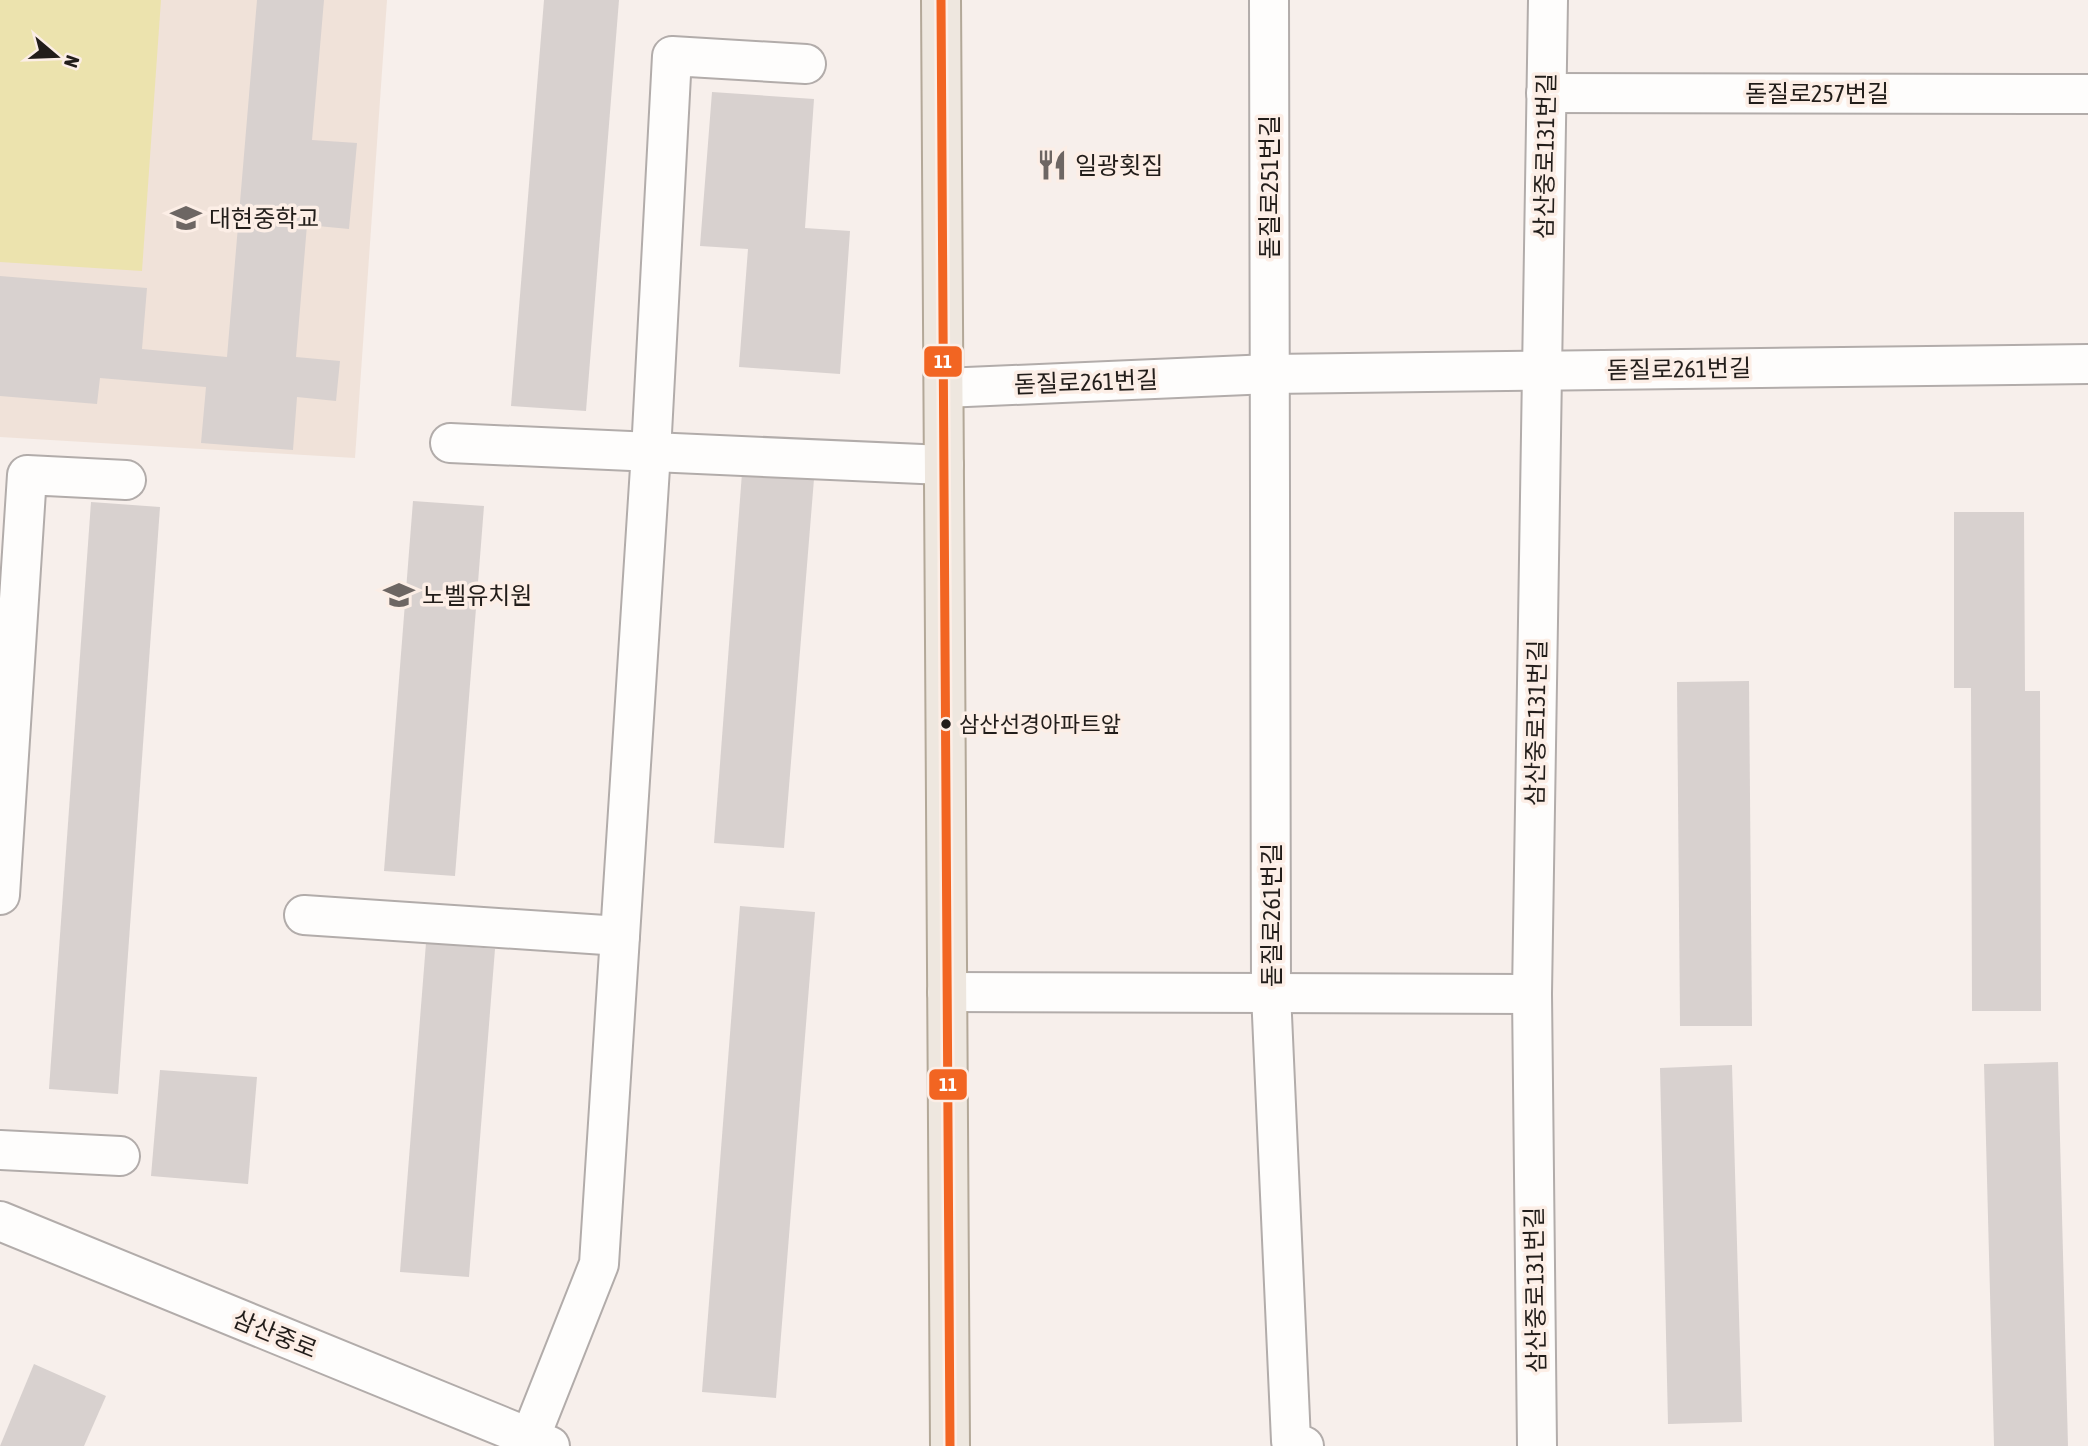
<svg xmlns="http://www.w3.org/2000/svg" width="2088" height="1446" viewBox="0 0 2088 1446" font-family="'Asap Condensed','Noto Sans KR',sans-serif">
  <rect width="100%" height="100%" fill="#f7efeb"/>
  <polygon fill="#f0e2d9" points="0,0 387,0 355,458 0,437"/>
  <polygon fill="#ece3ae" points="0,0 161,0 142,271 0,262"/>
  <g fill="#d8d1cf">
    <polygon points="257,0 324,0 312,140 357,143 349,229 307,225 296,357 340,361 336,401 297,397 293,450 201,443 206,387 100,378 97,404 0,396 0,276 147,288 142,349 227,357"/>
    <polygon points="544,0 619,0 586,411 511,406"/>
    <polygon points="712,92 814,99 805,228 850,231 840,374 739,367 748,249 700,246"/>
    <polygon points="742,473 814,479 784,848 714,843"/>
    <polygon points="413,501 484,506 455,876 384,871"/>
    <polygon points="91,502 160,507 118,1094 49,1089"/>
    <polygon points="1954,512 2024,512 2025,691 2040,691 2041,1011 1972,1011 1971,688 1954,688"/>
    <polygon points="1749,681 1752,1026 1680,1026 1677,682"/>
    <polygon points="740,906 815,912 776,1398 702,1392"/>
    <polygon points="426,943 495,949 469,1277 400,1272"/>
    <polygon points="2058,1062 2068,1446 1994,1446 1984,1064"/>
    <polygon points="1732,1065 1742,1422 1668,1424 1660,1068"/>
    <polygon points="160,1070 257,1077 248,1184 151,1176"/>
    <polygon points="34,1364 106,1396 84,1446 0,1446"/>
  </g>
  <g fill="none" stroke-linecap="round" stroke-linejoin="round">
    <g stroke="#b2acaa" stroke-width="42">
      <g id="minor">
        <polyline points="1269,0 1271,993 1291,1441 1304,1446"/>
        <polyline points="1546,93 2088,94"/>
        <polyline points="944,388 1270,374 2088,364"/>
        <polyline points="450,443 944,465"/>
        <polyline points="0,895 27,475 126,480"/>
        <polyline points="304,915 620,936"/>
        <polyline points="947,992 1532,994"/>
        <polyline points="0,1150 120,1156"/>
        <polyline points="0,1221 550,1446"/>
        <polyline points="530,1438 599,1264 651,452 672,56 806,64"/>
        <polyline points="1537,1446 1532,994 1548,0"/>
      </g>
    </g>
    <g stroke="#b3a898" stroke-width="42">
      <polyline id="major" points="941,0 950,1446"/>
    </g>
    <use href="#minor" stroke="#fefdfc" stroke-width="38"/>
    <use href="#major" stroke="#eee7df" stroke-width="38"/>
    <g stroke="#fceee6" stroke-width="14">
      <polyline id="bus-1" points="941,0 950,1446"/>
    </g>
    <use href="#bus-1" stroke="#f26522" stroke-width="9"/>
  </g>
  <defs>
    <g id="restaurant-bare" transform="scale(2.415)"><path d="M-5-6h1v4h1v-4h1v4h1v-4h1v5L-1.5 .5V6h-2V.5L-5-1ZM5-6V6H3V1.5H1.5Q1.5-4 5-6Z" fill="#6d6663" stroke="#fceee6" stroke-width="2.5" paint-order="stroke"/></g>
    <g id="school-bare" transform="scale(2.415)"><path d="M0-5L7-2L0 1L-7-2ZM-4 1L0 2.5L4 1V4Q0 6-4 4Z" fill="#6d6663" stroke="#fceee6" stroke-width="2.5" paint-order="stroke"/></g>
  </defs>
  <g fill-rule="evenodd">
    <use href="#restaurant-bare" x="1052" y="165"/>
    <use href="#school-bare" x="186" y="218"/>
    <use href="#school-bare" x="399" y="595"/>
  </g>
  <circle fill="#221d1a" stroke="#fceee6" stroke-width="2.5" cx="946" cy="724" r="6"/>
  <g text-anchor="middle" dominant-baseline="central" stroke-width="7" stroke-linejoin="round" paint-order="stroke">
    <g font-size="22" fill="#221d1a" stroke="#fceee6" text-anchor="start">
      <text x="959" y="724">삼산선경아파트앞</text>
    </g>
    <g font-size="24" fill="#221d1a" stroke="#fceee6">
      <text x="1817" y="93">돋질로257번길</text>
      <text transform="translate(1545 156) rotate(-89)">삼산중로131번길</text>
      <text transform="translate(1269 187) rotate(-90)">돋질로251번길</text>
      <text transform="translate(1679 369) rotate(-1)">돋질로261번길</text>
      <text transform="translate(1086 382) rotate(-2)">돋질로261번길</text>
      <text transform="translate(1536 723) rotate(-89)">삼산중로131번길</text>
      <text transform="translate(1271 915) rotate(-90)">돋질로261번길</text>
      <text transform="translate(1535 1290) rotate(-91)">삼산중로131번길</text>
      <text transform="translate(275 1334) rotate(22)">삼산중로</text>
    </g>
    <g font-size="24" fill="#221d1a" stroke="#fceee6" text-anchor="start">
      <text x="1075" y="165">일광횟집</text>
      <text x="209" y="218">대현중학교</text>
      <text x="422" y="595">노벨유치원</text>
    </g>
  </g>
  <g stroke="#fceee6" stroke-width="2.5">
    <rect x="923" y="345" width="40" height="33" rx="7" fill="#f26522"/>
    <rect x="928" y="1068" width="40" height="33" rx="7" fill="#f26522"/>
  </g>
  <g font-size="19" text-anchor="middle" font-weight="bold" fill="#fff">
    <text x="943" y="368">11</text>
    <text x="948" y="1091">11</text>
  </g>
  <g transform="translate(56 56) rotate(109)" stroke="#fceee6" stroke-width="5" paint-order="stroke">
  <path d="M0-5L12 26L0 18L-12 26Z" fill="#221d1a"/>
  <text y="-10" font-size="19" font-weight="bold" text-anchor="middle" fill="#221d1a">N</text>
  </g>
</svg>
